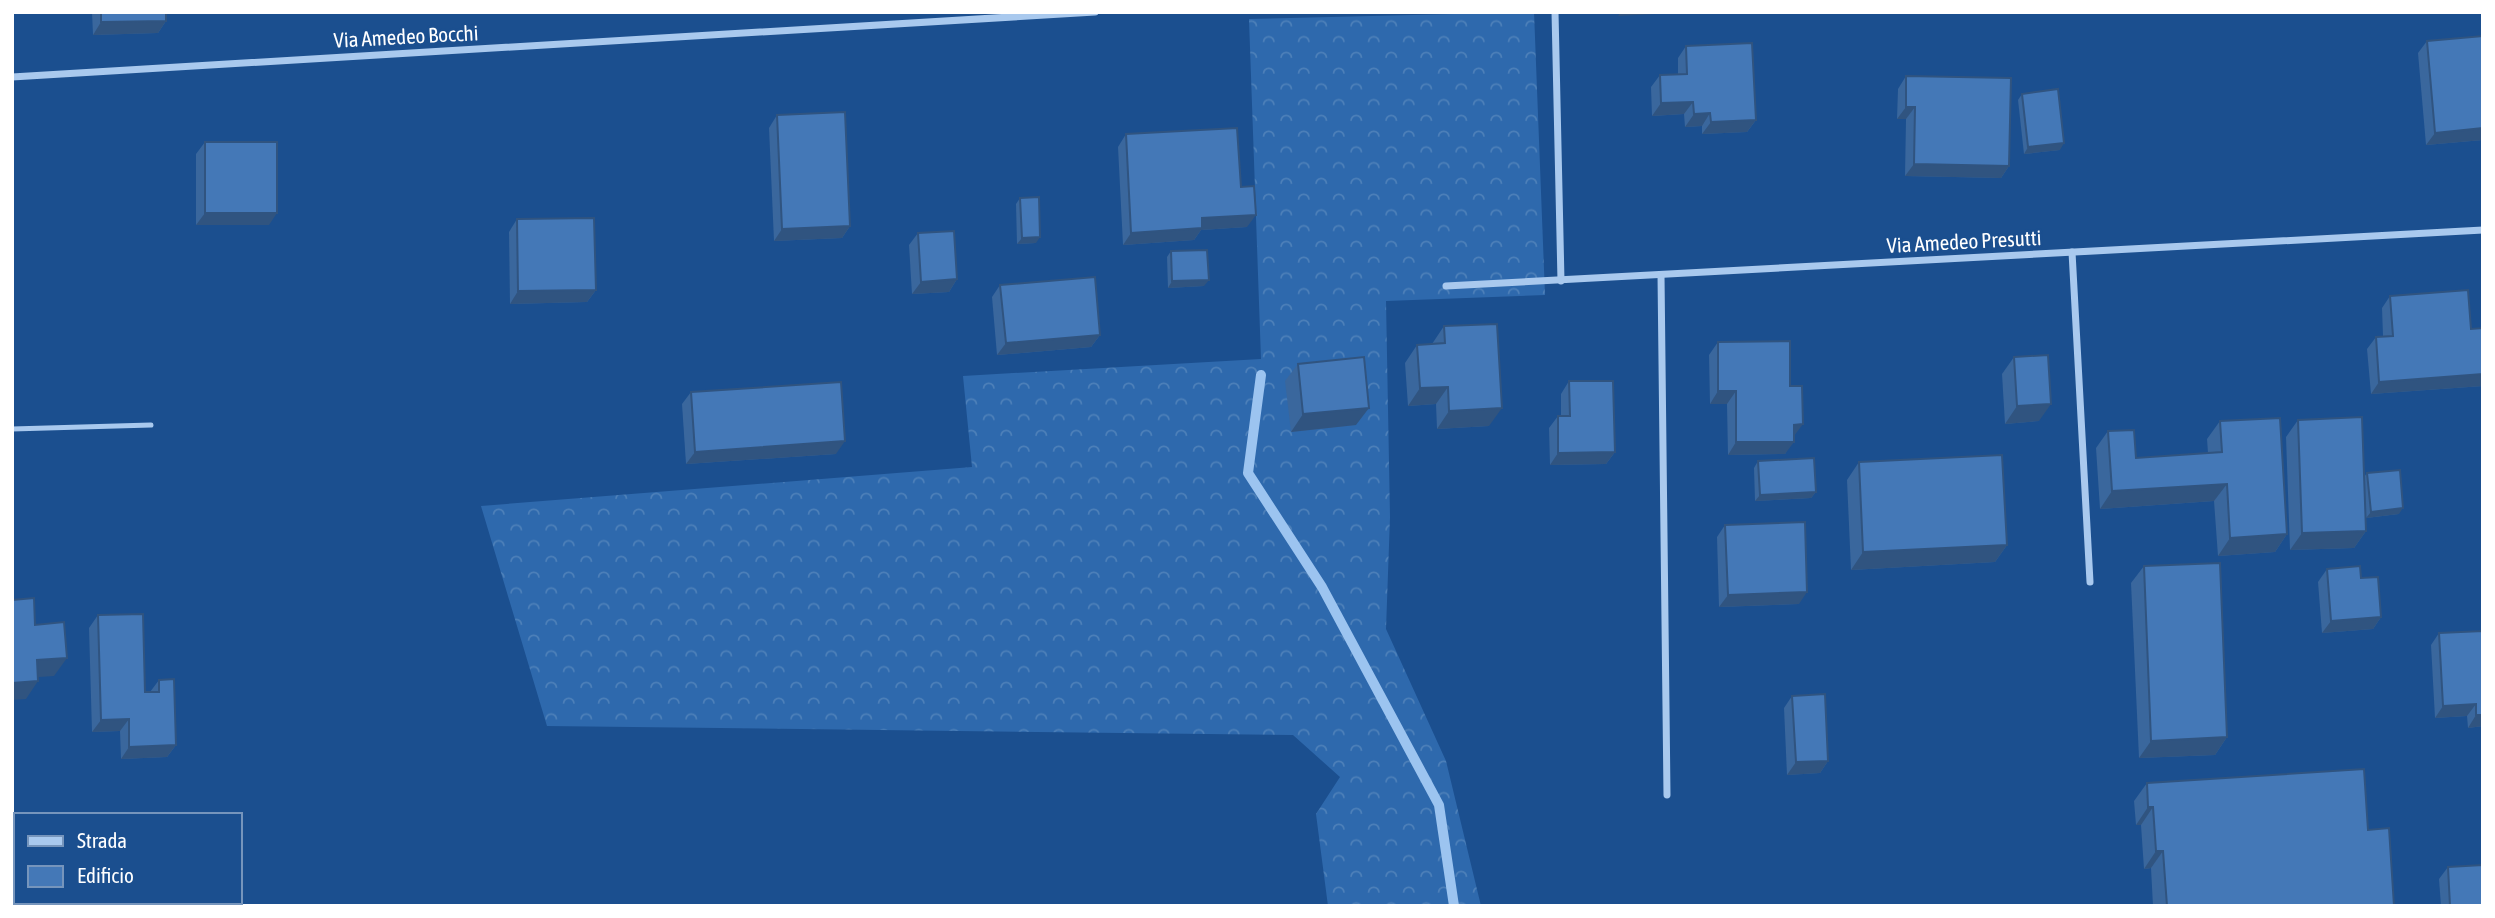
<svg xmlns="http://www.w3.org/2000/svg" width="2495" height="918" viewBox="0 0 2495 918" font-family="'Asap Condensed',sans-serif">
  <defs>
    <pattern id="forest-crowns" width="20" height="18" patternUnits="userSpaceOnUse" patternTransform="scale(1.75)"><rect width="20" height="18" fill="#2e69ad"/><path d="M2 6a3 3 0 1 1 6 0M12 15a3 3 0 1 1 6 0" fill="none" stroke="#4d80b9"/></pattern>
  </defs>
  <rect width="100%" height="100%" fill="#1b4f8f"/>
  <polygon fill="url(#forest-crowns)" points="1534,12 1545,295 1386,301 1390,517 1386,629 1446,761 1481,906 1328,906 1316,814 1340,777 1293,735 547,726 481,506 972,467 963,376 1261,359 1249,19"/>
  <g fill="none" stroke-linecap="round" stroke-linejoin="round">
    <polyline stroke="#9cc4f0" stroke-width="10" points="1261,375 1248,473 1322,587 1439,805 1454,906"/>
    <polyline stroke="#a9c9ee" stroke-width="5" points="12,429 151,425"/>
    <g stroke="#a9c9ee" stroke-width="7">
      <polyline points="1555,12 1561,281"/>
      <polyline points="12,77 1095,12"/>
      <polyline points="2072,252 2090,582"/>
      <polyline points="1661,275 1667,795"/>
      <polyline points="1446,286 2483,230"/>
    </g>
  </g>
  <g fill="#3a679d">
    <polygon points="92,12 166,12 166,21 158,33 93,35"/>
    <polygon points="2483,36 2483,140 2426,145 2418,53 2427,41"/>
    <polygon points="1686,46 1756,120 1747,132 1702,134 1702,126 1685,127 1684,114 1652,116 1651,87 1660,75 1678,74 1678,58"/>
    <polygon points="1906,76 2009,166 2001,178 1905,176 1906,119 1897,119 1898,89"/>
    <polygon points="2022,94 2060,150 2024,154 2018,100"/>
    <polygon points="777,115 850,226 842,238 774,241 769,128"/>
    <polygon points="1126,134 1241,187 1247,227 1201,230 1194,240 1123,245 1118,147"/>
    <polygon points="205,142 269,225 196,225 196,154"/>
    <polygon points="1020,198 1036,243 1017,244 1016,204"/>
    <polygon points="517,219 596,290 587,302 510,304 509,232"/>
    <polygon points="918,233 957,279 949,292 912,294 909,245"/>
    <polygon points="1171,251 1204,286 1168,288 1167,257"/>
    <polygon points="1000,285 1100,335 1091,347 997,355 992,297"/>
    <polygon points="2390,296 2471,329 2483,328 2483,386 2371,394 2367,349 2376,337 2383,336 2382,308"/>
    <polygon points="1444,326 1489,426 1437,429 1436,404 1408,406 1405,363 1417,345 1432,344"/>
    <polygon points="1718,342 1790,386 1794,436 1785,454 1728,455 1727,404 1710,404 1709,355"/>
    <polygon points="2014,357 2039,421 2005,424 2002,374"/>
    <polygon points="1298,364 1356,425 1291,432 1285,381"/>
    <polygon points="1569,381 1615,452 1606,464 1550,465 1549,428 1558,416 1561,416 1561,394"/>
    <polygon points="691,392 836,454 686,464 682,404"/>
    <polygon points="2298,420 2364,477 2367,473 2399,514 2366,518 2366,531 2354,548 2290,550 2286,437"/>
    <polygon points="2220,421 2287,534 2275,552 2218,556 2214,501 2100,509 2096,448 2108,431 2136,458 2208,453 2207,439"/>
    <polygon points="1758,461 1816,492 1811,498 1755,501 1754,468"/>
    <polygon points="1859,462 2007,545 1995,562 1851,570 1847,480"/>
    <polygon points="1725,525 1799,604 1719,607 1717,537"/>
    <polygon points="2144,566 2227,737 2215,755 2139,758 2131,583"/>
    <polygon points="2327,569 2361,578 2381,617 2373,629 2322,633 2318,582"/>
    <polygon points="98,615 145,692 150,692 159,680 176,745 167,757 121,759 120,731 92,732 89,628"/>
    <polygon points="2483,631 2483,726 2468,728 2467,716 2435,718 2431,645 2439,633"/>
    <polygon points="1792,696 1828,761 1820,773 1787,775 1784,708"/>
    <polygon points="2147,783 2368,830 2394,906 2153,906 2151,868 2144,869 2141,825 2136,825 2134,801"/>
    <polygon points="2448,867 2483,906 2441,906 2439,879"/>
  </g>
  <g fill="#305480">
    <polygon points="1621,12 1675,12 1674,13 1618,16"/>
    <polygon points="166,21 158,33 93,35 101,22"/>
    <polygon points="1693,102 1684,114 1652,116 1661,103"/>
    <polygon points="1906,107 1915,107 1906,119 1897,119"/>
    <polygon points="1710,113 1702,126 1685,127 1694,114"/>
    <polygon points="1756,120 1747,132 1702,134 1711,122"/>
    <polygon points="2483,128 2483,140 2426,145 2435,133"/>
    <polygon points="2064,143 2060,150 2024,154 2028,147"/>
    <polygon points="1914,164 2009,166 2001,178 1905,176"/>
    <polygon points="205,213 277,213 269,225 196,225"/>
    <polygon points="1256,215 1247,227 1201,230 1194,240 1123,245 1131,233 1202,218"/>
    <polygon points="850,226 842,238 774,241 782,229"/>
    <polygon points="1040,237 1036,243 1017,244 1022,238"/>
    <polygon points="957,279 949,292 912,294 921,282"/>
    <polygon points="1209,280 1204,286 1168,288 1172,281"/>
    <polygon points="596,290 587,302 510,304 518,291"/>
    <polygon points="1100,335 1091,347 997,355 1006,343"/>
    <polygon points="2483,374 2483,386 2371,394 2379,382"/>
    <polygon points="1448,387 1436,404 1408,406 1420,388"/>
    <polygon points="1718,391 1736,391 1727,404 1710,404"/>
    <polygon points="2051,404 2039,421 2005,424 2017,406"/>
    <polygon points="1369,408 1356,425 1291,432 1303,414"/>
    <polygon points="1502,408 1489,426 1437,429 1449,411"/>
    <polygon points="1803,424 1794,436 1794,425"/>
    <polygon points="845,441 836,454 686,464 695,452"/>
    <polygon points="1736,442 1794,442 1785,454 1728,455"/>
    <polygon points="1615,452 1606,464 1550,465 1558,453"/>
    <polygon points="2227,484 2214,501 2100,509 2112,491"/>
    <polygon points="1816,492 1811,498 1755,501 1760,495"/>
    <polygon points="2403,508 2399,514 2366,518 2371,512"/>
    <polygon points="2366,531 2354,548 2290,550 2302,533"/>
    <polygon points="2287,534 2275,552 2218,556 2230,538"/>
    <polygon points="2007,545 1995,562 1851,570 1863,552"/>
    <polygon points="1807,592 1799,604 1719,607 1728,595"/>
    <polygon points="2381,617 2373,629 2322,633 2331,621"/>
    <polygon points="67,658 54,676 25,678 37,660"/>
    <polygon points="38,681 26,699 12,700 12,683"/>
    <polygon points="2476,704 2467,716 2435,718 2443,706"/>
    <polygon points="2476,715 2483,715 2483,726 2468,728"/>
    <polygon points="129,719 120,731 92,732 101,720"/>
    <polygon points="2227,737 2215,755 2139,758 2151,741"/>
    <polygon points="176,745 167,757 121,759 129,747"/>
    <polygon points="1828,761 1820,773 1787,775 1796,762"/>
    <polygon points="2148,807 2153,807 2141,825 2136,825"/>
    <polygon points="2156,851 2163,851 2151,868 2144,869"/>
  </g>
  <g fill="#4478b7" stroke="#305480" stroke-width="2">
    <polygon points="101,12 166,12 166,21 101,22"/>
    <polygon points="2483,36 2483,128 2435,133 2427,41"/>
    <polygon points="1752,43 1756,120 1711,122 1710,113 1694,114 1693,102 1661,103 1660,75 1687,74 1686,46"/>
    <polygon points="1906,76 2011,78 2009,166 1914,164 1915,107 1906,107"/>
    <polygon points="2058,89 2064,143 2028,147 2022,94"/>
    <polygon points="845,112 850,226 782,229 777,115"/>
    <polygon points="1237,128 1241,187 1254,186 1256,215 1202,218 1202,228 1131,233 1126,134"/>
    <rect x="205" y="142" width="72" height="71"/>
    <polygon points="1039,197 1040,237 1022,238 1020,198"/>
    <polygon points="594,218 596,290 518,291 517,219"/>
    <polygon points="954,231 957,279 921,282 918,233"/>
    <polygon points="1207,250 1209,280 1172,281 1171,251"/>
    <polygon points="1095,277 1100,335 1006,343 1000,285"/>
    <polygon points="2468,290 2471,329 2483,328 2483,374 2379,382 2376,337 2393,336 2390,296"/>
    <polygon points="1497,324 1502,408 1449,411 1448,387 1420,388 1417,345 1445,343 1444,326"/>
    <polygon points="1790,341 1790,386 1802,386 1803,424 1794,425 1794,442 1736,442 1736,391 1718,391 1718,342"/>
    <polygon points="2048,355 2051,404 2017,406 2014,357"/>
    <polygon points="1364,357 1369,408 1303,414 1298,364"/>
    <polygon points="1569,381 1613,381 1615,452 1558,453 1558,416 1570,416"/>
    <polygon points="841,382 845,441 695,452 691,392"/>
    <polygon points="2362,417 2366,531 2302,533 2298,420"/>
    <polygon points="2280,418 2287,534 2230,538 2227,484 2112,491 2108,431 2134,430 2136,458 2222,452 2220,421"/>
    <polygon points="2002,455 2007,545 1863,552 1859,462"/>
    <polygon points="1814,458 1816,492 1760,495 1758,461"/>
    <polygon points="2400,470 2403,508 2371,512 2367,473"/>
    <polygon points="1805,522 1807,592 1728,595 1725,525"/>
    <polygon points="2220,563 2227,737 2151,741 2144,566"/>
    <polygon points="2360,566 2361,578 2378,577 2381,617 2331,621 2327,569"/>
    <polygon points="34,598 35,625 64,622 67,658 37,660 38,681 12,683 12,600"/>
    <polygon points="143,614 145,692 159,692 159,680 174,679 176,745 129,747 129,719 101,720 98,615"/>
    <polygon points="2483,631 2483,715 2476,715 2476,704 2443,706 2439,633"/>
    <polygon points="1825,694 1828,761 1796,762 1792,696"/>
    <polygon points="2364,769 2368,830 2389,828 2394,906 2167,906 2163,851 2156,851 2153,807 2148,807 2147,783"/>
    <polygon points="2483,865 2483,906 2450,906 2448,867"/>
  </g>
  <g text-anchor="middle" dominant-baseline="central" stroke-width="5" stroke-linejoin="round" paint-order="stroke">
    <g font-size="21" fill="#fff" stroke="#1b4f8f">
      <text transform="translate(406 36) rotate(-3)">Via Amedeo Bocchi</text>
      <text transform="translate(1964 241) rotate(-3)">Via Amedeo Presutti</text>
    </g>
  </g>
  <rect width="2495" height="918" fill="none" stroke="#ffffff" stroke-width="28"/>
  <rect x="14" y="813" width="228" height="91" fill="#1b4f8f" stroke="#7695bc" stroke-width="2"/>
  <rect x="28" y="836" width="35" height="10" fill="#a9c9ee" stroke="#7695bc" stroke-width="2"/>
  <text x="77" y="848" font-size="21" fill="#ffffff">Strada</text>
  <rect x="28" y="866" width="35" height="21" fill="#4478b7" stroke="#7695bc" stroke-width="2"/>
  <text x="77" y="883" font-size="21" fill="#ffffff">Edificio</text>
</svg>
